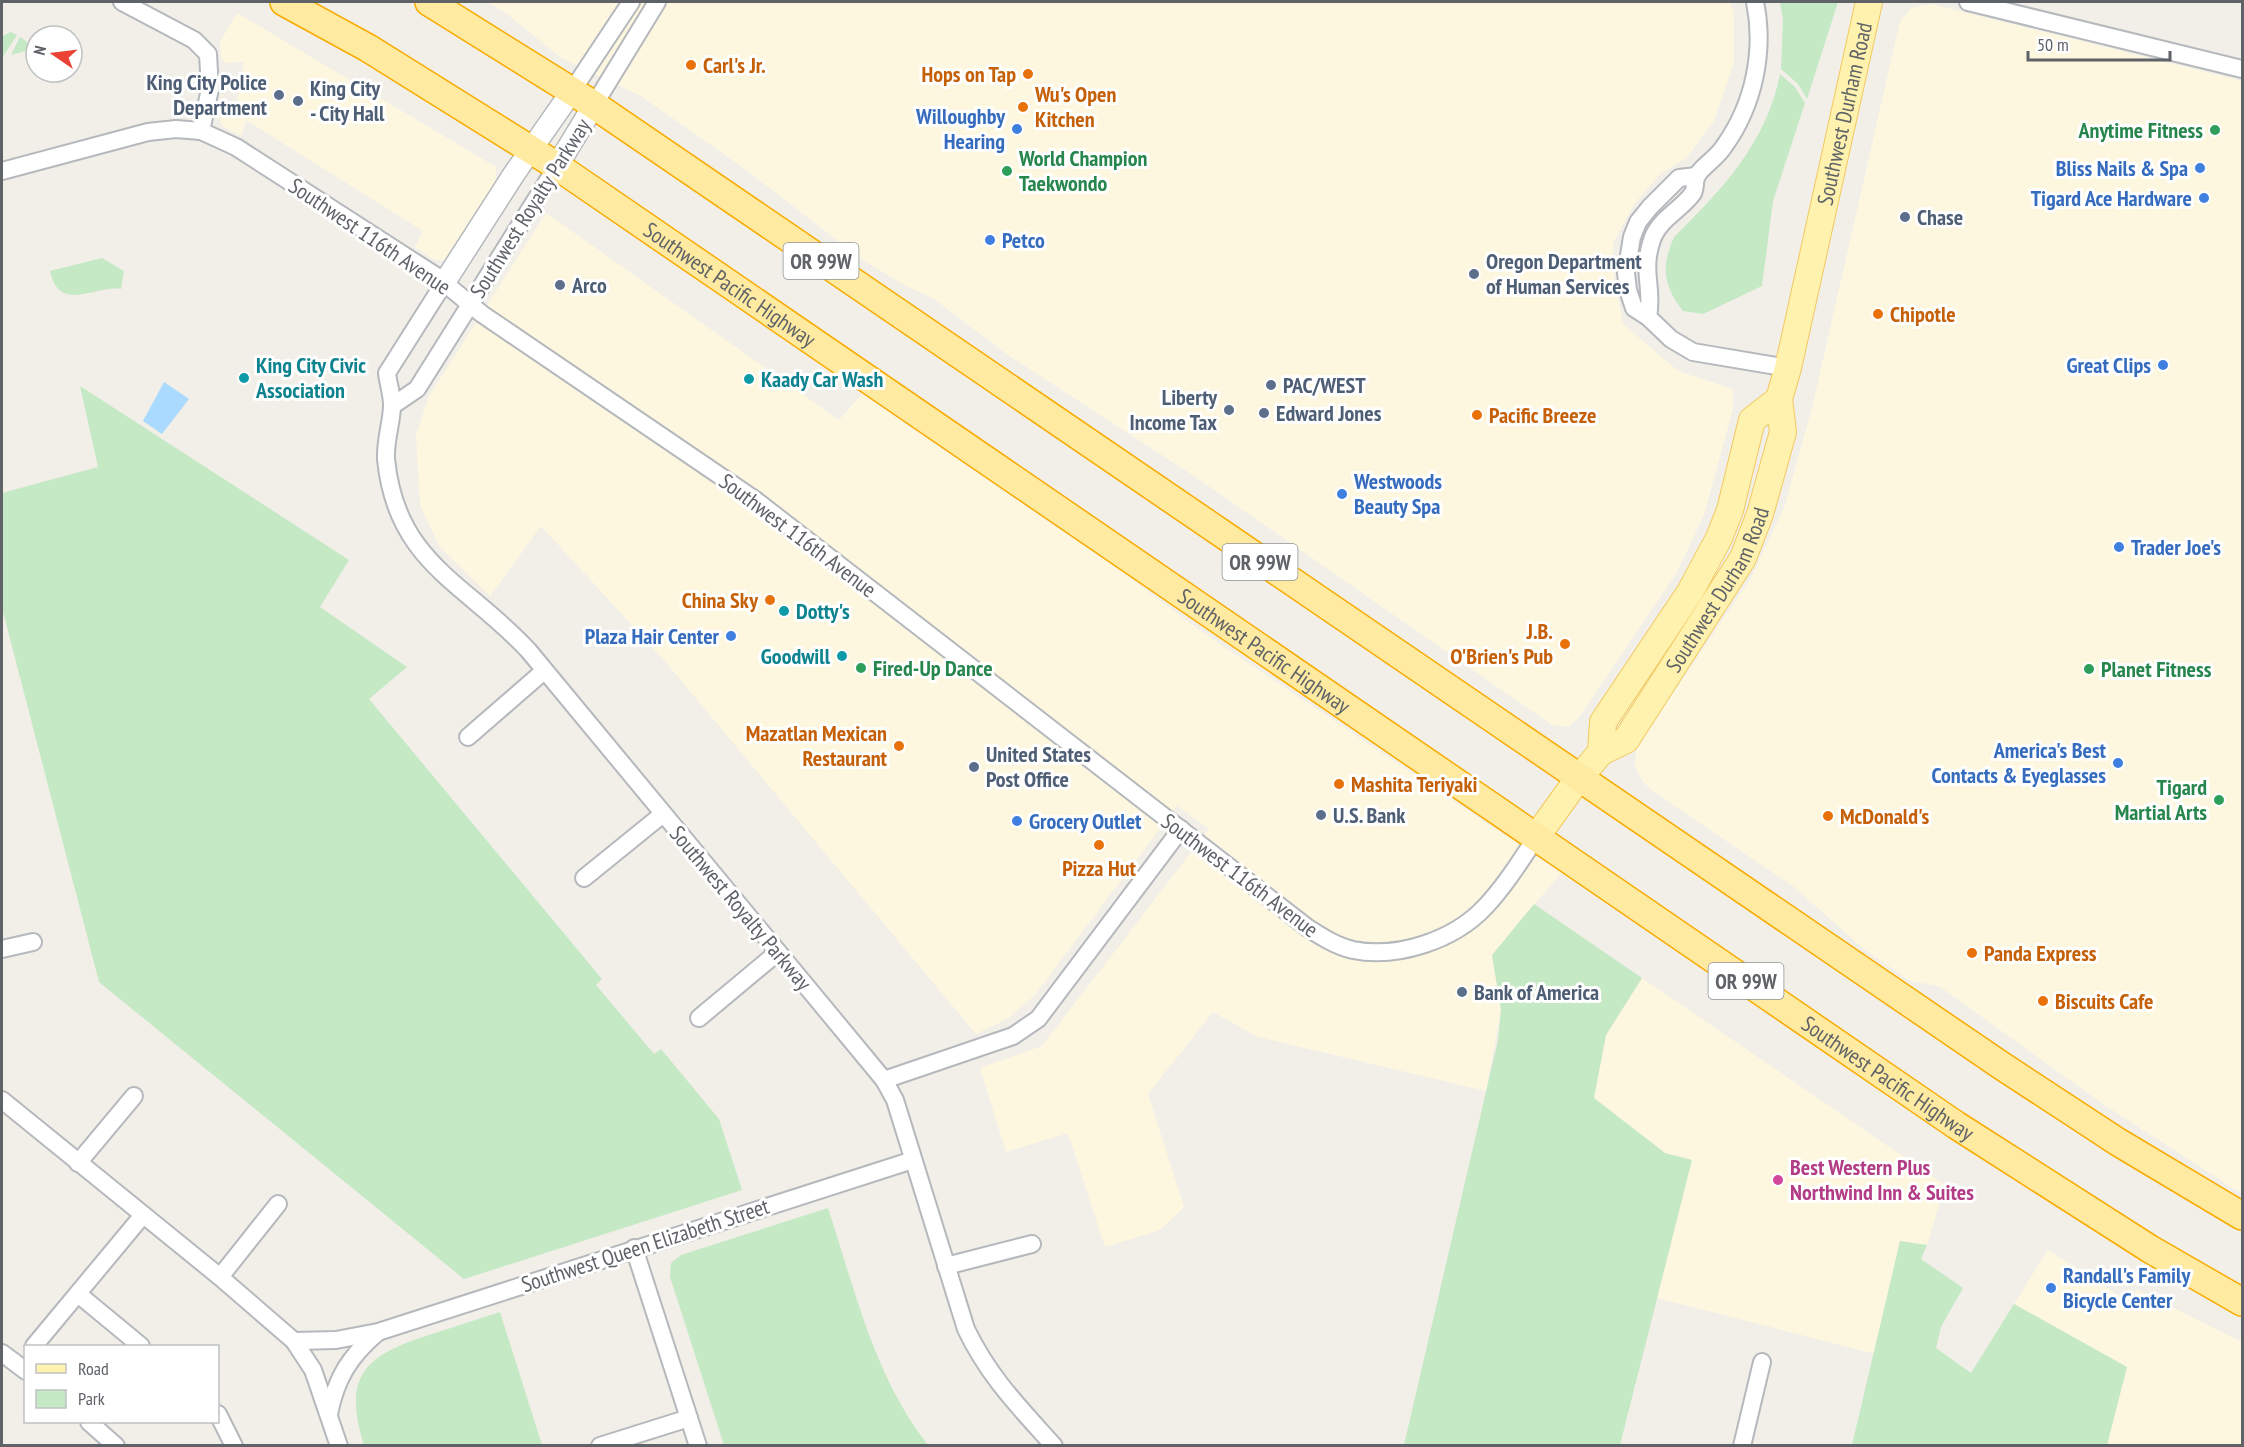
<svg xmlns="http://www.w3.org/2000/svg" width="2244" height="1447" viewBox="0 0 2244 1447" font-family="'PT Sans Narrow',sans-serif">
  <rect width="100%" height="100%" fill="#f1efe8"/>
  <g fill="#fef7e0">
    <polygon points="487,2 1730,2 1734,13 1734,62 1714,121 1686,158 1660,174 1635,203 1614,241 1612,264 1623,324 1678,371 1733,389 1733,409 1704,515 1676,574 1580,716 1568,727 1552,725 1194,476 1011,357 934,299 904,285 860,258 745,169 641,96 560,57 506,13"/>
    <polygon points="1931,4 2242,81 2242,1194 2103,1104 1939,986 1910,981 1864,949 1794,887 1650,789 1641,779 1635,766 1636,750 1642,739 1751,578 1785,505 1812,408 1900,21 1911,8"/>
    <polygon points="237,13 496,167 496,188 456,250 445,261 432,259 415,247 423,231 246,120 241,136 221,125 219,111 237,105 244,62 226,63 221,58 220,42"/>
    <polygon points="546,213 839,420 862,394 1122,572 1202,632 1561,873 1492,955 1501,1010 1486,1091 1258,1037 1213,1012 1148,1094 1184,1207 1160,1230 1105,1247 1068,1133 1006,1152 980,1068 1042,1046 1209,829 1177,806 1035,995 1007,1019 976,1034 664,660 541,526 490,596 439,546 420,505 416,435 429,396"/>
    <polygon points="1642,978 1945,1185 1927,1245 1900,1242 1875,1354 1657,1298 1691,1160 1665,1153 1594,1098 1606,1035"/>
    <polygon points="2048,1250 2132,1304 2136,1289 2242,1342 2242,1445 2107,1445 2127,1367 2014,1304"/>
  </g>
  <g fill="#c5e8c5">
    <polygon points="1780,2 1838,2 1807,99 1798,84 1781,69 1783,20"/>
    <polygon points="11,32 17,35 2,58 2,36"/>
    <polygon points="20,37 36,48 11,55"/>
    <path d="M 1780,74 L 1795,87 L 1805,103 L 1773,201 L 1762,286 L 1703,314 L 1683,311 C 1663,285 1661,267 1674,237 C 1722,190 1767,142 1780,74 Z"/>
    <path d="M 102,258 L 124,271 L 121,289 C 96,285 59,314 50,271 Z"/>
    <polygon points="80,386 349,560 320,607 407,667 369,699 602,979 596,985 654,1054 661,1049 719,1119 742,1190 464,1279 99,982 2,608 2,493 98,467"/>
    <polygon points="1534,904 1642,978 1606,1035 1594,1098 1665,1153 1692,1160 1620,1445 1404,1445 1498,1040 1501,1010 1492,955"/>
    <path d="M 828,1208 C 855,1290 874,1376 928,1445 L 724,1445 L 670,1277 L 671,1263 L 681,1255 Z"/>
    <polygon points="1900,1241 1927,1245 1921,1259 1963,1288 1941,1327 1936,1348 1971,1373 2014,1304 2127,1367 2107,1445 1852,1445"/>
    <path d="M 500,1312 L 542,1445 L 364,1445 C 342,1376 365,1355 429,1335 C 453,1327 476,1320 500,1312 Z"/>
  </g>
  <polygon fill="#aadaff" points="164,382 189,399 162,434 143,421"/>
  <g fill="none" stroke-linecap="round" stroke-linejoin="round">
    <g stroke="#b5b8bc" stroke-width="20">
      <g id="minor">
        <polyline points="122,2 194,40 208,54 210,89 201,131"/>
        <polyline points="1968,2 2242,69"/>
        <polyline points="572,91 631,2"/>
        <polyline points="594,105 657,2"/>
        <path d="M 2,171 L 148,132 L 176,129 L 201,131 L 236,147 L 436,276 L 482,314 L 754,499 L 1308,928 C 1322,937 1336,946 1353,950 C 1398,959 1454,940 1485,907 C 1505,886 1521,860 1537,836"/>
        <polyline points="1697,176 1679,178 1650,207 1638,222 1632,237 1626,273 1628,290 1634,308 1648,317 1671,339 1693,352 1788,368"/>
        <path d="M 444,283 L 387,373 C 388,383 392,394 392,405 C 392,422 385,440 386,459 C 396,563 466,583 528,650 L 884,1080 L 895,1100 L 966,1329 C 989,1377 1019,1407 1054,1446"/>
        <path d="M 1648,317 C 1654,287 1640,271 1653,237 C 1661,218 1682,209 1693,193 C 1696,188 1694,180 1697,175 C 1705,164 1718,157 1725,145 C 1754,104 1765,51 1755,2"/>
        <polyline points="392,406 417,389 557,166"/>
        <polyline points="468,737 544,671"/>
        <polyline points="584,878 663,814"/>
        <polyline points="2,949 33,942"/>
        <polyline points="699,1018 778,952"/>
        <polyline points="884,1080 1013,1036 1038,1019 1181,829"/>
        <polyline points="2,1100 220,1277 294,1341 313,1370 339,1446"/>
        <polyline points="78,1163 134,1096"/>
        <polyline points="634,1248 698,1446"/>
        <polyline points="946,1266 1032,1244"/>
        <polyline points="220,1277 278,1204"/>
        <polyline points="78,1294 141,1346"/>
        <polyline points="294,1341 336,1340 378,1332 913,1160"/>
        <polyline points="34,1346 143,1215"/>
        <polyline points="2,1353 26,1371"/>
        <polyline points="218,1414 234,1446"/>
        <path d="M 329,1414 C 336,1378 350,1356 377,1333"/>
        <polyline points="89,1422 116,1446"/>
        <polyline points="600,1446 689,1418"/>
        <polyline points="1742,1446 1762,1362"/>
      </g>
    </g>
    <g stroke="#b5b8bc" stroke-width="24">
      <g id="tertiary">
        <polyline points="557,166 594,105"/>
        <polyline points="444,283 514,174 572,91"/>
      </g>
    </g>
    <g stroke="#f2c960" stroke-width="28">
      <g id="primary">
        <polyline points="1601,752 1603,722 1690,592 1719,538 1730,510 1752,420 1779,399"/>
        <path id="s1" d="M 1537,836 L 1578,779 L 1601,752 L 1626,740 L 1743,558 L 1760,514 L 1783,432 L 1779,399 L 1788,368 L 1869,2"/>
      </g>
    </g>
    <g stroke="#f9ab00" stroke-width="30">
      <g id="trunk">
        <path id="s2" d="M 284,2 L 368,48 L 557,166 L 1956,1125 L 2150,1249 L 2242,1302"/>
        <polyline points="429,2 594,105 2002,1066 2118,1142 2242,1216"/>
      </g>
    </g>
    <use href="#minor" stroke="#fff" stroke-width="16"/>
    <use href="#tertiary" stroke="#fff" stroke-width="21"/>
    <use href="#primary" stroke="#fff2af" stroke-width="26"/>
    <use href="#trunk" stroke="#feeaa1" stroke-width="27"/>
  </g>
  <g fill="#e8710a" stroke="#fff" stroke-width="2">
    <circle cx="691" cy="65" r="6"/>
    <circle cx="1028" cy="74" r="6"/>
    <circle cx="1023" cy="107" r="6"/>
    <circle cx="1878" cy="314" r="6"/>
    <circle cx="1477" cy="415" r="6"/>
    <circle cx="770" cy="600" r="6"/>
    <circle cx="1565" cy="644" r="6"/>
    <circle cx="899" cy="746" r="6"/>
    <circle cx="1339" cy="784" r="6"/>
    <circle cx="1828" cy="816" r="6"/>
    <circle cx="1099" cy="845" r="6"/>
    <circle cx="1972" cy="953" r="6"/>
    <circle cx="2043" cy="1001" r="6"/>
  </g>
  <g fill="#5c6f8a" stroke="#fff" stroke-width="2">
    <circle cx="279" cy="95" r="6"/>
    <circle cx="298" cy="101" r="6"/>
    <circle cx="1905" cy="217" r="6"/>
    <circle cx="1474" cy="274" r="6"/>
    <circle cx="560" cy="285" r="6"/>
    <circle cx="1271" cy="385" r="6"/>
    <circle cx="1229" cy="410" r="6"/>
    <circle cx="1264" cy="413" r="6"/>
    <circle cx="974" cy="767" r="6"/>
    <circle cx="1321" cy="815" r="6"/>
    <circle cx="1462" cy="992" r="6"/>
  </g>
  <g fill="#3f7fe0" stroke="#fff" stroke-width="2">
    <circle cx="1017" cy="129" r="6"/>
    <circle cx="2200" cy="168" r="6"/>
    <circle cx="2204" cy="198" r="6"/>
    <circle cx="990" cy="240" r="6"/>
    <circle cx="2163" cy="365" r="6"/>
    <circle cx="1342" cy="494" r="6"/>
    <circle cx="2119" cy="547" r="6"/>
    <circle cx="731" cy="636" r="6"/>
    <circle cx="2118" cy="763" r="6"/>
    <circle cx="1017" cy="821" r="6"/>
    <circle cx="2051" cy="1288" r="6"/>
  </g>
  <g fill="#2e9e5b" stroke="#fff" stroke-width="2">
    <circle cx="2215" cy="130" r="6"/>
    <circle cx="1007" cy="171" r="6"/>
    <circle cx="861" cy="668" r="6"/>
    <circle cx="2089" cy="669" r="6"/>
    <circle cx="2219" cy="800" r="6"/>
  </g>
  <g fill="#0f9aa8" stroke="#fff" stroke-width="2">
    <circle cx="244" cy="378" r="6"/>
    <circle cx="749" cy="379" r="6"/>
    <circle cx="784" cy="611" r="6"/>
    <circle cx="842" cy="656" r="6"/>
  </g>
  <circle fill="#d1479c" stroke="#fff" stroke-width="2" cx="1778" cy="1180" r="6"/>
  <g text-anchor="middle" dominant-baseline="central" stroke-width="6" stroke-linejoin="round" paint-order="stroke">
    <g fill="#fff" stroke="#8f9295" stroke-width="1.5">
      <rect x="783.5" y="243" width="75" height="36" rx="4.5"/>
      <rect x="1222.5" y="544" width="75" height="36" rx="4.5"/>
      <rect x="1708.5" y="963" width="75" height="36" rx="4.5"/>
    </g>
    <g font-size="21" font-weight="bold" fill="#5f6368">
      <text x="821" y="261">OR 99W</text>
      <text x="1260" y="562">OR 99W</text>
      <text x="1746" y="981">OR 99W</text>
    </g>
    <g font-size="22" font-weight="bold" fill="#c56008" stroke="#fff" text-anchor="start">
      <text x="703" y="65">Carl's Jr.</text>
      <text x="1016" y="74" text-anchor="end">Hops on Tap</text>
      <text x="1035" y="94">Wu's Open<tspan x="1035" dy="25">Kitchen</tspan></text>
      <text x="1890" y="314">Chipotle</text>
      <text x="1489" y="415">Pacific Breeze</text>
      <text x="758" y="600" text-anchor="end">China Sky</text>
      <text x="1553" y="631" text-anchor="end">J.B.<tspan x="1553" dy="25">O'Brien's Pub</tspan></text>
      <text x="887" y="733" text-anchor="end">Mazatlan Mexican<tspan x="887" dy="25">Restaurant</tspan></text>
      <text x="1351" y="784">Mashita Teriyaki</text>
      <text x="1840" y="816">McDonald's</text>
      <text x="1099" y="868" text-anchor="middle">Pizza Hut</text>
      <text x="1984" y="953">Panda Express</text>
      <text x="2055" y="1001">Biscuits Cafe</text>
    </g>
    <g font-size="22" font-weight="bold" fill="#4e5e75" stroke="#fff" text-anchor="start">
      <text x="267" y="82" text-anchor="end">King City Police<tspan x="267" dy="25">Department</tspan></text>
      <text x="310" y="88">King City<tspan x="310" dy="25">- City Hall</tspan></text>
      <text x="1917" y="217">Chase</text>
      <text x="1486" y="261">Oregon Department<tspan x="1486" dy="25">of Human Services</tspan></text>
      <text x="572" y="285">Arco</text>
      <text x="1283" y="385">PAC/WEST</text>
      <text x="1217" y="397" text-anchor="end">Liberty<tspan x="1217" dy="25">Income Tax</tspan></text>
      <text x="1276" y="413">Edward Jones</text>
      <text x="986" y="754">United States<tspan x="986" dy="25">Post Office</tspan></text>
      <text x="1333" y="815">U.S. Bank</text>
      <text x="1474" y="992">Bank of America</text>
    </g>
    <g font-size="22" fill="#5f6368" stroke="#fff">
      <text stroke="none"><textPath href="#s1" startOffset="808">Southwest Durham Road</textPath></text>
      <text transform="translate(530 208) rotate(-58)">Southwest Royalty Parkway</text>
      <text transform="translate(370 236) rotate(34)">Southwest 116th Avenue</text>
      <text stroke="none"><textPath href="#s2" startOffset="528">Southwest Pacific Highway</textPath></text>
      <text transform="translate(798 535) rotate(37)">Southwest 116th Avenue</text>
      <text stroke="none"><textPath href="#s1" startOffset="310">Southwest Durham Road</textPath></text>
      <text stroke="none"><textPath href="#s2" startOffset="1176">Southwest Pacific Highway</textPath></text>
      <text transform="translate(1240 875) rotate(37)">Southwest 116th Avenue</text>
      <text transform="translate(741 908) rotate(50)">Southwest Royalty Parkway</text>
      <text stroke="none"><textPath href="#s2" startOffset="1932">Southwest Pacific Highway</textPath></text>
      <text transform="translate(645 1245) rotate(-18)">Southwest Queen Elizabeth Street</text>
    </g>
    <g font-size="22" font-weight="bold" fill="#366cbe" stroke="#fff" text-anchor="end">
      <text x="1005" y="116">Willoughby<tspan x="1005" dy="25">Hearing</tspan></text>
      <text x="2188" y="168">Bliss Nails &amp; Spa</text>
      <text x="2192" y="198">Tigard Ace Hardware</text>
      <text x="1002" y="240" text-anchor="start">Petco</text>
      <text x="2151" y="365">Great Clips</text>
      <text x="1354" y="481" text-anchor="start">Westwoods<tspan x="1354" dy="25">Beauty Spa</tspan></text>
      <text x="2131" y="547" text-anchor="start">Trader Joe's</text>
      <text x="719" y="636">Plaza Hair Center</text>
      <text x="2106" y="750">America's Best<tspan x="2106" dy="25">Contacts &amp; Eyeglasses</tspan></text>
      <text x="1029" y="821" text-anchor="start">Grocery Outlet</text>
      <text x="2063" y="1275" text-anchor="start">Randall's Family<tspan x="2063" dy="25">Bicycle Center</tspan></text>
    </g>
    <g font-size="22" font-weight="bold" fill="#27864d" stroke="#fff" text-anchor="start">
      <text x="2203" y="130" text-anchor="end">Anytime Fitness</text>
      <text x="1019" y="158">World Champion<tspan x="1019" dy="25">Taekwondo</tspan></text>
      <text x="873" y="668">Fired-Up Dance</text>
      <text x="2101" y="669">Planet Fitness</text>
      <text x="2207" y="787" text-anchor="end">Tigard<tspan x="2207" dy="25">Martial Arts</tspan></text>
    </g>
    <g font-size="22" font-weight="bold" fill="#0d838f" stroke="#fff" text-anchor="start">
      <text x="256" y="365">King City Civic<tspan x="256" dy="25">Association</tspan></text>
      <text x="761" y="379">Kaady Car Wash</text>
      <text x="796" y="611">Dotty's</text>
      <text x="830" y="656" text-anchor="end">Goodwill</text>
    </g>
    <g font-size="22" font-weight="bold" fill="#b23c85" stroke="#fff" text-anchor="start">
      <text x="1790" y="1167">Best Western Plus<tspan x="1790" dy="25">Northwind Inn &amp; Suites</tspan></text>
    </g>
  </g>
  <rect width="2244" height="1447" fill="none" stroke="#5f6368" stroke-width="6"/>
  <rect x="24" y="1345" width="195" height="78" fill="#ffffff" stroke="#bfc1c3" stroke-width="1.5"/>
  <rect x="36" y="1364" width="30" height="9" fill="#fff2af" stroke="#bfc1c3" stroke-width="1.5"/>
  <text x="78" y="1375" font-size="18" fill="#5f6368">Road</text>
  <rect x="36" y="1390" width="30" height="18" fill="#c5e8c5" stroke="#bfc1c3" stroke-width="1.5"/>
  <text x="78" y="1405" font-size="18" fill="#5f6368">Park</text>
  <g transform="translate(54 54) rotate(284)"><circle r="28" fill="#ffffff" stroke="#bfc1c3" stroke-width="1.5"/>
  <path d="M0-4.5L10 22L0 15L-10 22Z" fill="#ea4335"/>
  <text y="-9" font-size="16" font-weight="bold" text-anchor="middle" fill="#5f6368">N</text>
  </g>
  <path d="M2028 51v9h142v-9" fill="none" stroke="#5f6368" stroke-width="3"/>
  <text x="2037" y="51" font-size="18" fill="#5f6368" stroke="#ffffff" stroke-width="4.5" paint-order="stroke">50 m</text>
</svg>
